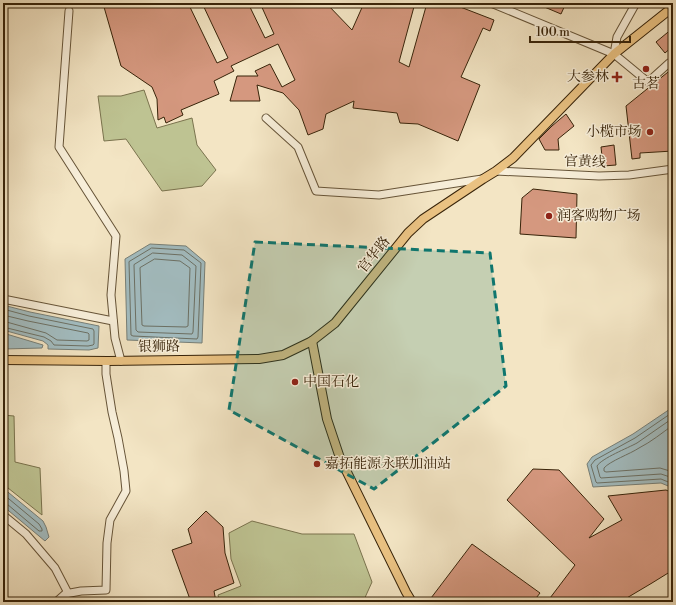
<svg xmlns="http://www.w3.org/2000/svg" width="676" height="605" viewBox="0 0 676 605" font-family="'Libre Bodoni','Noto Serif SC',serif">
  <rect width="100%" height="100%" fill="#f3e5c4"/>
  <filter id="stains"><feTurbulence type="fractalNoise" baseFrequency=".005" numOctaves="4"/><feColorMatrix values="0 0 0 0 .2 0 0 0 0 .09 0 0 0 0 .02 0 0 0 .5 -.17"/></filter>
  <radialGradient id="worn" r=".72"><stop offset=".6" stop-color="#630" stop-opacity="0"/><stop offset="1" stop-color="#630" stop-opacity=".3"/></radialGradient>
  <g fill="#bec392" stroke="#7a734e">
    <polygon points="144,90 157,128 192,118 197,145 216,170 202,186 162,191 126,139 104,141 98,96 121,96"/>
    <polygon points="3,415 14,416 15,462 40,468 42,515 3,484"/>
    <polygon points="252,521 302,534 354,534 372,582 363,602 220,602 218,595 241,586 231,559 229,533"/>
  </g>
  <g fill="#a2bcc0" stroke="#777f77">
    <polygon points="150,244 186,246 205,262 202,343 127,340 125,259"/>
    <polygon points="3,305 30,312 99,326 98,348 89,350 48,349 48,345 43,341 3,330"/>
    <polygon points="3,333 43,345 42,348 3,349"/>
    <polygon points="673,407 673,488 661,483 593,487 587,464 592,457 633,434"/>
    <polygon points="3,488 43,521 46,527 49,537 45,541 3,506"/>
  </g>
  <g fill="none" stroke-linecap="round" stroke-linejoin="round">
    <g stroke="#6c7064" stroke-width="1">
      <polygon points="152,248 184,250 201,263 198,337 197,339 133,336 131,335 129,262"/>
      <polygon points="153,253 182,255 196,266 193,332 192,334 138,332 136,330 134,265"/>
      <polygon points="155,259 180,261 190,268 188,326 186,327 144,326 142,325 140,268"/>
      <polyline points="3,309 29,316 93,329 94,331 94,344 93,345 88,346 54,345 51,341 44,337 3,327"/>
      <polyline points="3,315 28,321 88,333 89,334 89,340 87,341 57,340 46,333 3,321"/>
      <polyline points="673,412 635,438 595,460 591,465 596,482 597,483 661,479 673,484"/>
      <path d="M 673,418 C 661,426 649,435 637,443 C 628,448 602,458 597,466 L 600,477 L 601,478 L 661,474 L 673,478"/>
      <path d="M 673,425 C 662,433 651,442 639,448 C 630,454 610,461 604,468 L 604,471 L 606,472 L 660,468 L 673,472"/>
      <polyline points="3,494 39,524 42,529 42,531 39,531 7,504 3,503"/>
    </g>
  </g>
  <g fill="#d5987f" stroke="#372309">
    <polygon points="109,3 188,3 217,63 228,58 202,3 248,3 265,38 274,34 260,3 326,3 352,30 364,3 415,3 399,62 409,67 427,3 450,3 494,20 490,31 483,28 461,77 480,85 458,141 418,124 400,123 397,113 353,108 354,101 326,114 323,129 308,135 299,110 283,93 257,85 260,101 230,101 237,76 258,76 255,71 270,64 282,87 295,80 278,44 231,66 234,71 214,81 219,94 181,110 183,115 166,123 164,117 158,120 157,99 152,87 121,66 104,7"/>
    <polygon points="535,3 566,3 561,14"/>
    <polygon points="673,28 673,46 665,53 656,42"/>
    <polygon points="673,68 673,151 640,153 640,158 632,159 626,106"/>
    <polygon points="566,114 574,126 558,139 559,150 545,150 539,139 552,126"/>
    <polygon points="614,145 616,165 603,166 601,147"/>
    <polygon points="533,189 577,194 576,238 520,234 522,198"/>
    <polygon points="533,469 559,470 604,519 589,538 622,520 608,496 666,490 673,493 673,570 652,583 620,602 547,602 575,565 507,500"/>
    <polygon points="206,511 223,527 225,553 234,583 214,591 216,602 191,602 172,550 192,543 188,529"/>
    <polygon points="472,544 540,593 533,602 428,602"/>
  </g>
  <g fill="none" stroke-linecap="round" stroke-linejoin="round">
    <g stroke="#665438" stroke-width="9">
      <g id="minor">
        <polyline points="491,3 614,54 648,82 669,63"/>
        <polyline points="69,11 59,147 116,236 111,295 115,338 121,361"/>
        <polyline points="614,54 617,37 636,3"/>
        <polyline points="266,118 298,147 316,191 379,195 482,179"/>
        <polyline points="496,171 599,176 629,175 673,169"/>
        <polyline points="3,299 113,321"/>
        <polyline points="3,515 26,534 55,568 68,593"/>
        <polyline points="56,602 65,594 81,591 106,590 107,543 110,520 126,491 124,471 118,438 112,412 106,374 106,361"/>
      </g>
    </g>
    <g stroke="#372309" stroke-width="10">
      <g id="major">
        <polyline points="312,341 327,419 340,458 406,592 412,602"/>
        <polyline points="3,360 108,361 259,359 283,355 312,341 335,323 408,233 423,219 483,179 496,171 513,158 614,54 673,7"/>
      </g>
    </g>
    <use href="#minor" stroke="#f7eed9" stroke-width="7"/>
    <use href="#major" stroke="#eac282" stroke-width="8"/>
  </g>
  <path fill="#0f766e" fill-opacity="0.2" stroke="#0f766e" stroke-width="3" stroke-dasharray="8 5" stroke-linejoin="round" d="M 255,242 L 490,253 L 506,386 L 374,489 L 229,410 Z"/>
  <g fill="#8f2418" stroke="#f7eed9" stroke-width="1.5">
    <circle cx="646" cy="69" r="4"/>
    <path d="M615 71h4v4h4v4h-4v4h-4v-4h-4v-4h4z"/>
    <circle cx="650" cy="132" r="4"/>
    <circle cx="549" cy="216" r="4"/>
    <circle cx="295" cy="382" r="4"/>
    <circle cx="317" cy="464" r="4"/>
  </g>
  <g text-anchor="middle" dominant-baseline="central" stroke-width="3" stroke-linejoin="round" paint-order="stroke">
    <g font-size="14" fill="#372309" stroke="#f7eed9" text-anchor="start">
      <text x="609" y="77" text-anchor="end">大参林</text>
      <text x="646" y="84" text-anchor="middle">古茗</text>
      <text x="642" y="132" text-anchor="end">小榄市场</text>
      <text x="557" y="216">润客购物广场</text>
      <text x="303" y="382">中国石化</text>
      <text x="325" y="464">嘉拓能源永联加油站</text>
    </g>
    <g font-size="14" fill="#372309" stroke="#f7eed9">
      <text transform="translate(585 162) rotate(2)">官黄线</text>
      <text transform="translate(374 255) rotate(-51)">官华路</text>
      <text transform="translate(159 347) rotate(-1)">银狮路</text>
    </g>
  </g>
  <rect width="676" height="605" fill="none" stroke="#f3e5c4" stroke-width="16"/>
  <rect x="4" y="4" width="668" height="597" fill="none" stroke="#372309" stroke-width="2"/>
  <rect x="8" y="8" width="660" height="589" fill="none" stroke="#372309"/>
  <path d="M530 36v6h100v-6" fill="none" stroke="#372309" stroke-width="2"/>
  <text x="536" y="36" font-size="12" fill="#372309" stroke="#f7eed9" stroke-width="3" paint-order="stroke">100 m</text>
  <rect width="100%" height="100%" filter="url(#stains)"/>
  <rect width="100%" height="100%" fill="url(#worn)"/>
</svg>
